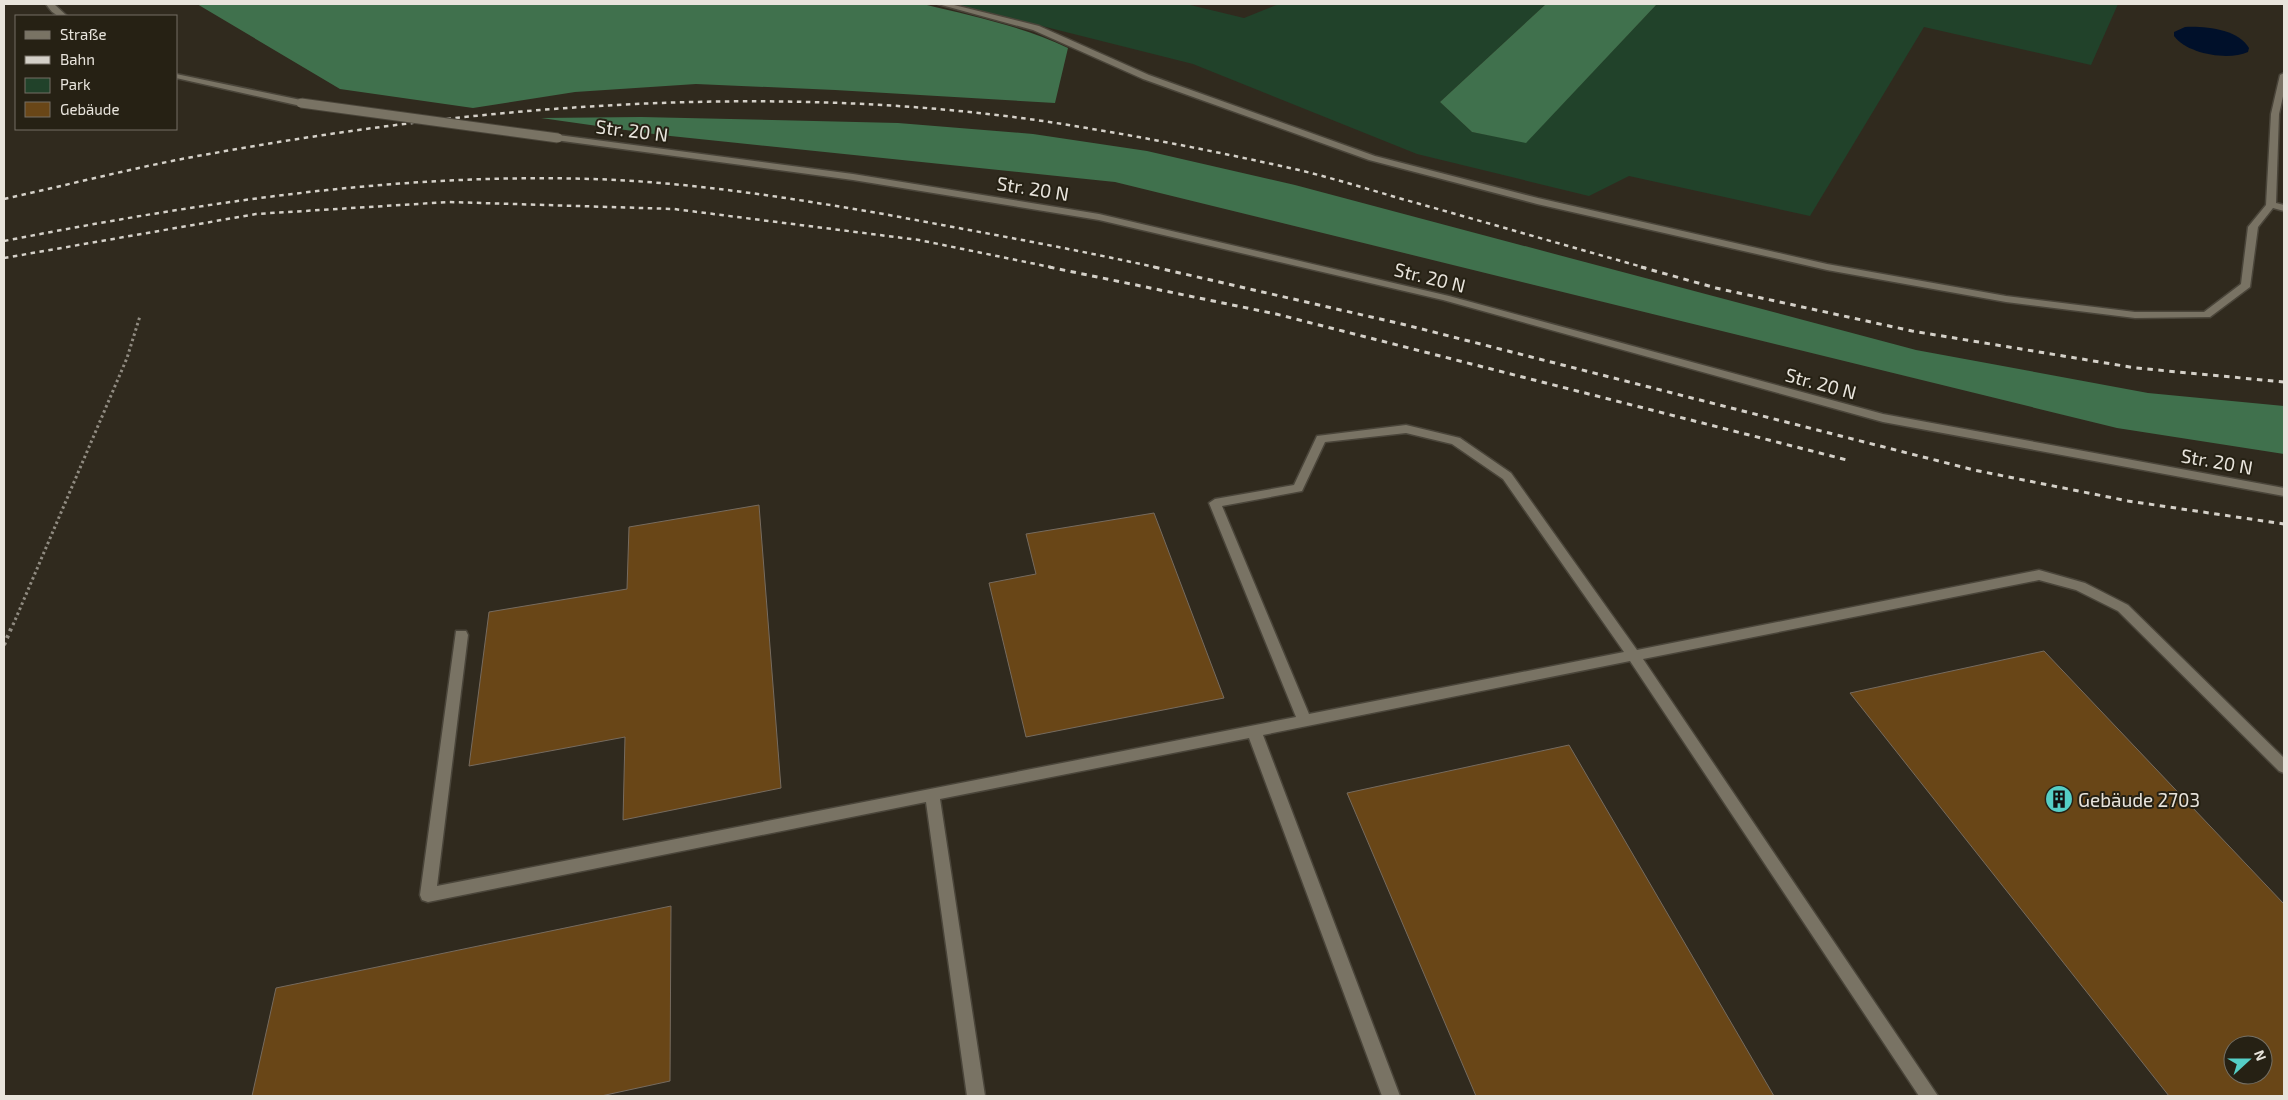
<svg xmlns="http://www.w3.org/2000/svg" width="2288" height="1100" viewBox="0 0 2288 1100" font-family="'Exo 2',sans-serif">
  <rect width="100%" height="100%" fill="#302a1e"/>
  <polygon fill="#21422a" points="954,4 1186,4 1244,18 1279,4 1546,4 1440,102 1472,132 1526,142 1657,4 2118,4 2091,65 1924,27 1810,216 1629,176 1589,196 1417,154 1193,64"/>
  <g fill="#40714d">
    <path d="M 197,4 L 923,4 C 972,16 1022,26 1068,48 L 1055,103 L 835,90 L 696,84 L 575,92 L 473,108 L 340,89 Z"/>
    <polygon points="1546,4 1657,4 1526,143 1472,132 1440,102"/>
    <polygon points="641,117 898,123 1033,134 1147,151 1295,185 1916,350 2148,393 2284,406 2284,454 2117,428 1115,182 661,135 541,118"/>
  </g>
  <path fill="#00102a" d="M 2185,27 C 2205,26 2238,29 2249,48 L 2248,52 C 2228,61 2187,54 2174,36 L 2174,32 Z"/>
  <g fill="#694617" stroke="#766b5f" fill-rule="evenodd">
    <polygon points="759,505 781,788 623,820 625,737 469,766 489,612 627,589 629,527"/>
    <polygon points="1154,513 1224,698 1026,737 989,583 1036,574 1026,534"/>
    <path d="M 2044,651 L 2284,904 L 2284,1096 L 2169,1096 L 1850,693 ZM 2233,1045 L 2263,1045 L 2263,1075 L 2233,1075 Z"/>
    <polygon points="1569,745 1774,1096 1476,1096 1347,793"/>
    <polygon points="671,906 670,1081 601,1096 252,1096 276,988"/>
  </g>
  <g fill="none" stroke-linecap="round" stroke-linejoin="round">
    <g stroke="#4a453a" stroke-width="3">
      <g id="minor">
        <path d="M 46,4 L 54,4 L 67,16 C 56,17 52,13 46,4 Z"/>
        <polygon points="938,4 950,4 1039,26 1149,75 1375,156 1538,198 1827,264 2006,296 2135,312 2204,312 2241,284 2248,227 2266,205 2271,114 2280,75 2284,73 2284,92 2279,114 2276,203 2284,205 2284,211 2273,208 2258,227 2250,287 2210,317 2135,318 2006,302 1827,270 1537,204 1369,160 1143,79 1033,30"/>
        <polygon points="176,74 301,100 305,103 301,106 176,78"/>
        <polygon points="558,135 853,174 1099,214 1449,296 1883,414 2284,488 2284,496 1883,422 1443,300 1099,220 853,180 555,140 554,138"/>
        <path d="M 1406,425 L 1460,438 L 1511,473 L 1637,650 L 2039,570 L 2085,583 L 2128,605 L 2284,758 L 2284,773 L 2279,771 L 2118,611 L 2076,590 L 2039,580 L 1643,659 L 1938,1096 L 1919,1096 L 1630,661 L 1263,735 L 1400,1096 L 1382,1096 L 1249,738 L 940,799 L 985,1096 L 967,1096 L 926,802 L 428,902 L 422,900 L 420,895 L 456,631 L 466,631 L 468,635 L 437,886 L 1296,717 L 1209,503 L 1215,499 L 1294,485 L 1317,436 ZM 1406,433 L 1452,444 L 1503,479 L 1624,652 L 1309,714 L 1222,506 L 1302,491 L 1325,442 Z"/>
      </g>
    </g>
    <polyline stroke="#918c82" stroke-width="3" stroke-dasharray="2.5 3" stroke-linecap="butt" points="13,625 127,358 140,316"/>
    <polyline stroke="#918c82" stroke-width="4" stroke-dasharray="3 4.5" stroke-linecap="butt" points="4,645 13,624"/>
    <use href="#minor" fill="#797364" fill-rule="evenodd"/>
    <g stroke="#d4d0c8" stroke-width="2.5" stroke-dasharray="4.5 4.5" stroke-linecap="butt">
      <path d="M 4,199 C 72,184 140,166 209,154 C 478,105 771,82 1043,121 C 1129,134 1214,151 1299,170 C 1340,180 1380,193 1420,204 C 1495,225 1571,247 1646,268"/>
      <path d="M 4,241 C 198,203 393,173 592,179 C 691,182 791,198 889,215 C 979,232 1069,248 1159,268"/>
      <polyline points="4,258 256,214 449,202 674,209 919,240 1055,268"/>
    </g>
    <g stroke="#d4d0c8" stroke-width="3" stroke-dasharray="5.5 5.5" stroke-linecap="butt">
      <polyline points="1049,267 1276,314 1847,460"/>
      <polyline points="1154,267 1406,325 1974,470 2128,501 2284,524"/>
      <polyline points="1641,267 1716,288 1912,331 2136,368 2284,382"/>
    </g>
    <g stroke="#4a453a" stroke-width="11" stroke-linecap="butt">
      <polyline id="minor-bridge" points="301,103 558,138"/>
    </g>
    <use href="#minor-bridge" stroke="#797364" stroke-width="9"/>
  </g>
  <defs>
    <g id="building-disc" transform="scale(1.4375)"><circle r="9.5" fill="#55cec6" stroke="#262114"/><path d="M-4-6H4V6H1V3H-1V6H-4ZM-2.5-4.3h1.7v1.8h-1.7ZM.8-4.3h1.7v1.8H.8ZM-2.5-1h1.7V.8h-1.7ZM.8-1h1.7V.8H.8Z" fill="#111"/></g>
  </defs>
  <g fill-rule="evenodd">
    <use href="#building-disc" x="2059" y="799"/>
  </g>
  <g text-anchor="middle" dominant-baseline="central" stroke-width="4" stroke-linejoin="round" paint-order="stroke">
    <g font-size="19" fill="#e8e4dc" stroke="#262114">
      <text transform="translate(632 130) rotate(7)">Str. 20 N</text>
      <text transform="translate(1033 188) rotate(9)">Str. 20 N</text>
      <text transform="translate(1430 277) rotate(14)">Str. 20 N</text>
      <text transform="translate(1821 383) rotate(15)">Str. 20 N</text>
      <text transform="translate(2217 461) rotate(10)">Str. 20 N</text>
    </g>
    <g font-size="19" fill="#e8e4dc" stroke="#262114" text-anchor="start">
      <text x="2078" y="799">Gebäude 2703</text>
    </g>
  </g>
  <rect width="2288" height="1100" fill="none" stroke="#e8e4dc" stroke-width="10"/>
  <rect x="15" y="15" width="162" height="115" fill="#262114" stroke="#746f64"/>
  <rect x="25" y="31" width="25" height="8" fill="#797364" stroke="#746f64"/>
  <text x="60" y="40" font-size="15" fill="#e8e4dc">Straße</text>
  <rect x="25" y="56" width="25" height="8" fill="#d4d0c8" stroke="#746f64"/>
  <text x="60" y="65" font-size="15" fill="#e8e4dc">Bahn</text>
  <rect x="25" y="78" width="25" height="15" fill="#21422a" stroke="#746f64"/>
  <text x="60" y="90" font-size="15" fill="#e8e4dc">Park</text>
  <rect x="25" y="102" width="25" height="15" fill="#694617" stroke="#746f64"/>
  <text x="60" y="115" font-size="15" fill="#e8e4dc">Gebäude</text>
  <g transform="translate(2248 1060) rotate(69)"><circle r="24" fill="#262114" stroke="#746f64"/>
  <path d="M0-4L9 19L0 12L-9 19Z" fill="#55cec6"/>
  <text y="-8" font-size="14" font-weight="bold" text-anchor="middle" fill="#e8e4dc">N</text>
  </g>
</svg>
